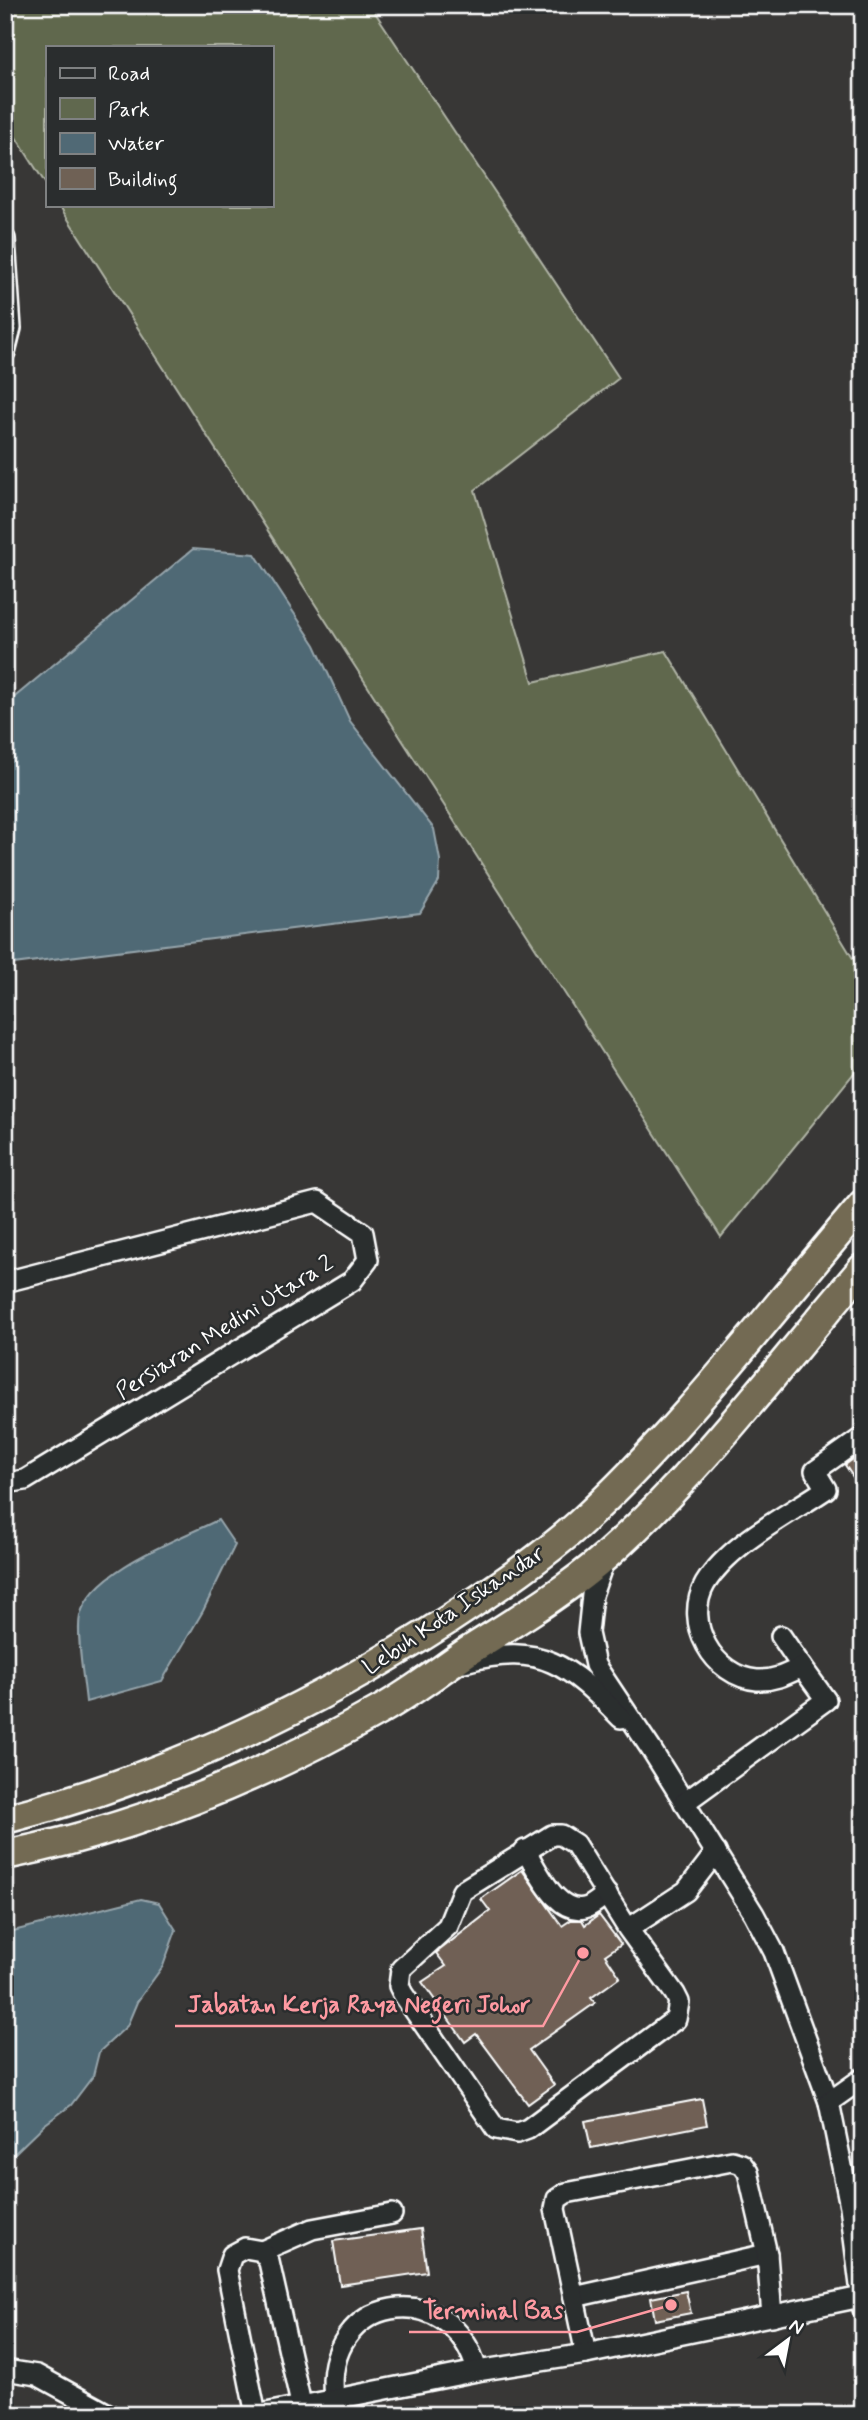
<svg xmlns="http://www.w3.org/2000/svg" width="868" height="2420" viewBox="0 0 868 2420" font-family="Mynerve,sans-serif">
  <rect width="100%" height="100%" fill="#383736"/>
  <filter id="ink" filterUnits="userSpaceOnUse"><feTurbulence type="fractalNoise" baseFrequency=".0143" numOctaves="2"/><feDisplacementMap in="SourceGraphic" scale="14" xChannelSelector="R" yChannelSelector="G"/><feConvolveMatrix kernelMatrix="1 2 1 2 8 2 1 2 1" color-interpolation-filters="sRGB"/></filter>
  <g filter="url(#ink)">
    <polygon fill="#60684e" stroke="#b0b4a6" stroke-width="2" points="5,5 370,5 619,378 475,490 533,682 666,651 863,975 863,1062 721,1237 59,205 271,205 271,47 47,47 47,186 5,120"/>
    <g fill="#506975" stroke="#96a5ac" stroke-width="2">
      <polygon points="193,549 255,554 315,645 350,721 434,829 440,860 439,881 420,913 5,965 5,705"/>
      <path d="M 218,1520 L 235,1545 L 203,1611 L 162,1681 L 86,1702 C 84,1681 76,1634 80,1616 C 91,1570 179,1539 218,1520 Z"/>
      <polygon points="141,1899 159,1903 176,1930 163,1966 137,2002 127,2026 99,2052 93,2076 71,2105 44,2125 14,2154 5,2156 5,1933"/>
    </g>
    <g fill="#6f6155" stroke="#fff" stroke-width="2">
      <polygon points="863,1452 863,1492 845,1465"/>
      <polygon points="522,1870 562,1926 571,1920 582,1920 585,1925 599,1915 621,1944 605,1955 620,1977 591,1998 595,2003 529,2050 554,2085 528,2104 476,2034 465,2042 422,1982 446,1966 436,1953 490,1911 481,1899"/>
      <polygon points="702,2099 707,2125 591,2148 585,2121"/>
      <polygon points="421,2229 427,2272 340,2285 333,2241"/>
      <polygon points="686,2291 691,2313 655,2320 651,2298"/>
    </g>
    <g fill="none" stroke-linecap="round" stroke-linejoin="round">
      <g stroke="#fff" stroke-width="24">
        <g id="minor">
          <polyline points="5,239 11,328 5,352"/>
          <polyline points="5,1282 317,1202 363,1233 368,1260 352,1281 25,1480 5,1483"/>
          <polyline points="605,1558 592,1595 588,1633 595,1665 651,1749 754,1914 774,1952 829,2102 850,2206 863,2309"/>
          <polyline points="781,1636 802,1667"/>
          <path d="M 464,1662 C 543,1642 568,1665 621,1718"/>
          <path d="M 684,1803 L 826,1700 L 802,1667 C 787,1674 774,1681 757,1680 C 713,1677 683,1622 705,1584 C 729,1544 788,1515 826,1489 L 815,1471 L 863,1437"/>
          <path d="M 525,1850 C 538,1870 557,1918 588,1907 C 594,1904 601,1898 607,1894"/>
          <polyline points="628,1929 575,1844 561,1835 552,1835 462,1891 448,1926 401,1969 399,1986 403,1994 496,2129 517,2133 528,2129 676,2019 679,2002 675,1994 628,1929 686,1891 716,1852"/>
          <polyline points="829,2102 863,2078"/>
          <polyline points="262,2251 312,2229 392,2214"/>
          <polyline points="574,2297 767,2254"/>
          <polyline points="586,2354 555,2209 557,2199 566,2193 732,2161 742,2164 748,2172 767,2254 772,2316"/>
          <polyline points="5,2370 37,2375 110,2415"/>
          <path d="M 334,2397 C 321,2296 451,2272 477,2371"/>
          <polyline points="256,2415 477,2371 586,2354 861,2297"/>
          <polyline points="256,2415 227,2270 232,2255 245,2248 262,2251 269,2262 301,2404"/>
        </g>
      </g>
      <g stroke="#fff" stroke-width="33">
        <g id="highway">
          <path d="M 5,1819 C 162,1779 313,1707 448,1620 C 493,1590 539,1560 579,1524 C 681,1431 773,1309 863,1204"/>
          <path d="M 5,1855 C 137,1829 266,1775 382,1709 C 412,1692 439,1671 467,1652 C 514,1622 565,1592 607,1555 C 702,1470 780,1364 863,1268"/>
        </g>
      </g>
      <use href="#minor" stroke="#2a2d2e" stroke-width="19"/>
      <use href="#highway" stroke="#736b52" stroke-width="28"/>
    </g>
  </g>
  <g text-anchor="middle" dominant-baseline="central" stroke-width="5" stroke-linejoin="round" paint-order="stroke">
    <g font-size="23" fill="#fff" stroke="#2a2d2e">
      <text transform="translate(225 1328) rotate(-32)">Persiaran Medini Utara 2</text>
      <text transform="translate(454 1611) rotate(-34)">Lebuh Kota Iskandar</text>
    </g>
  </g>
  <path fill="none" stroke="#ff9aa2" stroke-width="2.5" d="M583 1953L543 2026H175M671 2305L577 2332H409"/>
  <g fill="#ff9aa2" stroke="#2a2d2e" stroke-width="2.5">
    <circle cx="583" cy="1953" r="7"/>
    <circle cx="671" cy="2305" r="7"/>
  </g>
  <g font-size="24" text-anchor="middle" font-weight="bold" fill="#ff9aa2" stroke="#2a2d2e" stroke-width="5" stroke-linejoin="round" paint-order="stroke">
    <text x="359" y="2012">Jabatan Kerja Raya Negeri Johor</text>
    <text x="493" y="2318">Terminal Bas</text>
  </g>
  <rect width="868" height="2420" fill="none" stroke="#2a2d2e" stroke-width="28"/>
  <rect x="14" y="14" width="840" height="2392" fill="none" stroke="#fff" stroke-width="2.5" filter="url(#ink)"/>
  <rect x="46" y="46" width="228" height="161" fill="#2a2d2e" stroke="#7f8182" stroke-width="2"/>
  <rect x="60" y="68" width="35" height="10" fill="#2a2d2e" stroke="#7f8182" stroke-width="2"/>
  <text x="108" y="80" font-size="21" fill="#ffffff">Road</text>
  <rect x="60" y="98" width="35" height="21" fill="#60684e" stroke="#7f8182" stroke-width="2"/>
  <text x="108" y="116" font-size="21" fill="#ffffff">Park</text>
  <rect x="60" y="133" width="35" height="21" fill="#506975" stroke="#7f8182" stroke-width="2"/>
  <text x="108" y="150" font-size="21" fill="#ffffff">Water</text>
  <rect x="60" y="168" width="35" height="21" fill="#6f6155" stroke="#7f8182" stroke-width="2"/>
  <text x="108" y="186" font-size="21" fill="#ffffff">Building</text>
  <g transform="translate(788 2340) rotate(32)" stroke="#2a2d2e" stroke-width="5" paint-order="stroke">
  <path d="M0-5L12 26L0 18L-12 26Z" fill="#ffffff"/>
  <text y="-10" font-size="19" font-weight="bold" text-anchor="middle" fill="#ffffff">N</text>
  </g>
</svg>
